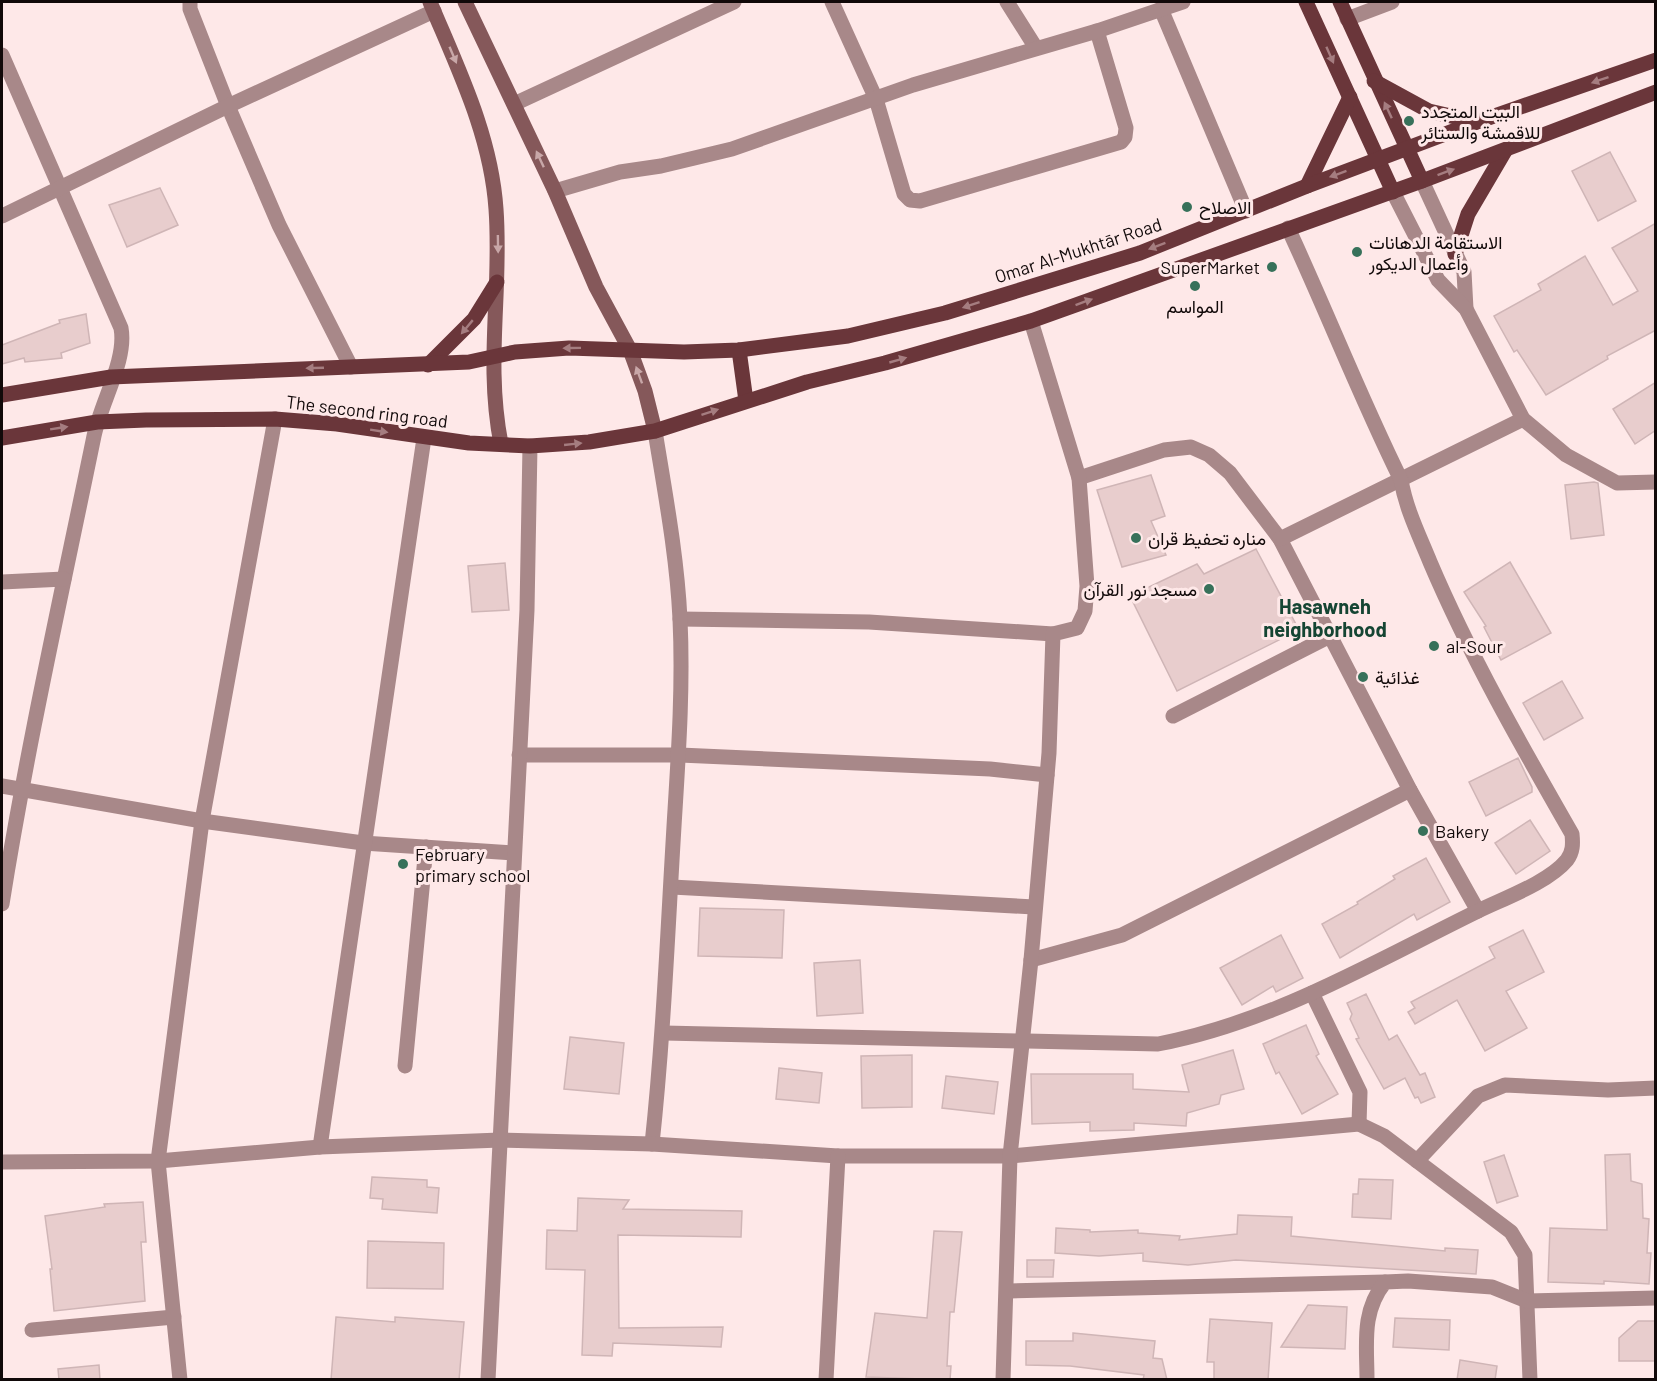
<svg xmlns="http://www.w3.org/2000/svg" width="1657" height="1381" viewBox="0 0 1657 1381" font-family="Barlow,Vazirmatn,sans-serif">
  <rect width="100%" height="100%" fill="#fee8e8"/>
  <g fill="#e8cdcd" stroke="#cfb5b6" stroke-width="1.5">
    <polygon points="1610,152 1636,201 1598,221 1572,171"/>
    <polygon points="160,188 178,225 127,247 109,205"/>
    <polygon points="1656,223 1656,330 1607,356 1608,359 1546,395 1517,350 1514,352 1494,316 1541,290 1538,284 1585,256 1613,305 1638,291 1612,248"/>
    <polygon points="86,314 90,343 61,353 62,358 25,362 24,358 2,364 2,345 60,323 59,320"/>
    <polygon points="1656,382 1656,430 1635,444 1613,409"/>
    <polygon points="1151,475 1165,516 1151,521 1166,555 1122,567 1097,490"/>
    <polygon points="1594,482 1598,483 1604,535 1571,539 1565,485"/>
    <polygon points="1256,549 1299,630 1177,691 1130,596 1197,564 1204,574"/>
    <polygon points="1510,562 1551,633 1501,660 1484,627 1486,626 1464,592"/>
    <polygon points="505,563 509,610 472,612 468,566"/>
    <polygon points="1562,681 1583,718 1544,740 1523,703"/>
    <polygon points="1518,758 1532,787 1532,792 1486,816 1469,782"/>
    <polygon points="1530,820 1550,851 1516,874 1495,843"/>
    <polygon points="1426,858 1450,902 1417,920 1414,914 1340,958 1322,924 1358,904 1357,902 1395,879 1393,876"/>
    <polygon points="700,908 784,910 782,958 698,956"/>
    <polygon points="1523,930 1544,972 1506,991 1527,1028 1485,1051 1457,1000 1415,1024 1408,1012 1415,1008 1411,1002 1495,958 1489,947"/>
    <polygon points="1281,935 1303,978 1276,992 1273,986 1242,1005 1220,968"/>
    <polygon points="860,960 863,1013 817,1016 814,963"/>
    <polygon points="1366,994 1389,1040 1397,1035 1420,1075 1425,1073 1435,1097 1421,1103 1418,1097 1415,1098 1405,1078 1384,1089 1356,1039 1359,1038 1350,1019 1352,1014 1347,1003"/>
    <polygon points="1306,1025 1319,1054 1316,1056 1338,1094 1302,1114 1279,1072 1276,1074 1263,1044"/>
    <polygon points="570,1037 624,1043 619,1094 564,1089"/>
    <polygon points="1233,1050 1244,1089 1221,1095 1219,1104 1187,1113 1186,1126 1134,1123 1134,1130 1090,1131 1090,1122 1032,1124 1031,1074 1133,1074 1133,1089 1189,1092 1182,1065"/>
    <polygon points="912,1055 912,1107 862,1108 861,1056"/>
    <polygon points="779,1068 822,1073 819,1103 776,1099"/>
    <polygon points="946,1076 998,1082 994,1114 942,1108"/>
    <polygon points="1630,1154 1631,1181 1642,1184 1643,1218 1649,1219 1647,1253 1651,1253 1649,1284 1604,1281 1604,1284 1548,1282 1550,1228 1607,1230 1605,1155"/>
    <polygon points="1504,1155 1518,1196 1497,1203 1484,1162"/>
    <polygon points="372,1177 427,1180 427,1187 439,1188 437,1213 382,1209 383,1199 370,1198"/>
    <polygon points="1359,1179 1393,1180 1391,1219 1352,1217 1353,1194 1358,1194"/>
    <polygon points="578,1198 629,1200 623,1209 742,1211 741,1237 618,1235 619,1328 723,1327 721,1347 613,1343 612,1356 582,1355 585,1270 546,1269 547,1230 577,1231"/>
    <polygon points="143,1202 146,1242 141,1242 145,1301 54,1311 50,1269 52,1269 45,1216 105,1207 104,1204"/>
    <polygon points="1238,1215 1292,1217 1291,1236 1445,1251 1445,1248 1478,1250 1476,1274 1236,1260 1188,1265 1143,1261 1143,1253 1099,1256 1055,1253 1056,1228 1090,1230 1090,1232 1138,1230 1138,1233 1180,1236 1179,1240 1237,1234"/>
    <polygon points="934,1231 962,1232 954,1312 950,1312 947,1366 951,1366 950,1380 866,1377 875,1313 927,1318"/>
    <polygon points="368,1241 444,1243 443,1289 367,1288"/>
    <polygon points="1027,1260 1054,1260 1053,1277 1027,1277"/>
    <polygon points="1308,1305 1347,1307 1345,1349 1281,1347"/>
    <polygon points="336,1317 395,1322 395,1317 464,1322 459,1380 331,1380"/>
    <polygon points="1395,1318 1450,1320 1449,1350 1393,1347"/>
    <polygon points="1210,1319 1272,1323 1268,1380 1214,1380 1214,1362 1207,1362"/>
    <polygon points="1638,1321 1656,1321 1656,1361 1619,1361 1619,1338"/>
    <polygon points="1073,1333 1155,1341 1153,1358 1162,1359 1167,1380 1143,1380 1144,1375 1070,1366 1026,1365 1026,1341 1073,1341"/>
    <polygon points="1460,1360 1497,1366 1495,1380 1457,1380"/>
    <polygon points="99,1365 100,1380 59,1380 58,1369"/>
  </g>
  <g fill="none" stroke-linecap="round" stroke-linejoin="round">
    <g stroke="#a88889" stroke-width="15">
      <polyline points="190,2 190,9 228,106 279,225 351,367"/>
      <polyline points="832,2 876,99 904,194 910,200 920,201 1121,142 1125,137 1126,128 1097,31"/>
      <polyline points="1007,2 1036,48"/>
      <polyline points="1161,9 1246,211"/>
      <polyline points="1347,19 1392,2"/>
      <path d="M 2,55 L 121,328 C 127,360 101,402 94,436 C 62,592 27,747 2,904"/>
      <polyline points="514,104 734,2"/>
      <polyline points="1422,181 1464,272 1466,309"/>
      <polyline points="555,191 620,172 661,166 732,149 913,85 1097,31 1183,2"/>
      <polyline points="1393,192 1438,280 1466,309 1523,419 1566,455 1617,483 1656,482"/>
      <polyline points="2,216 228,106 434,11"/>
      <polyline points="1079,478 1164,450 1191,447 1209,455 1230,473 1280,539 1410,790 1478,911"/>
      <polyline points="1280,539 1523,419"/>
      <polyline points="2,582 64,579"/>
      <polyline points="680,619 869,622 1053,634"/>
      <polyline points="1173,716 1330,636"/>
      <polyline points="519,755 680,755 990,769 1047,775"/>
      <polyline points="2,786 202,821 363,843 514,853"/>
      <polyline points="672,887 1034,907"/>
      <polyline points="1031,960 1122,935 1410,790"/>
      <polyline points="1312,993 1360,1092 1359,1124"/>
      <path d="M 664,1033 L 1158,1044 C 1273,1022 1372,963 1476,912 C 1502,899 1548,883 1567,860 C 1573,852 1573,844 1572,834 C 1521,745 1470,656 1430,562 C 1419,535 1406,509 1401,480 C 1360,397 1327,312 1288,228"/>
      <polyline points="405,1066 426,847"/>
      <path d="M 652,1144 C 664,1033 668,921 675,810 C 679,746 683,683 680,619 C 677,556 665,493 655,431"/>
      <polyline points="320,1147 424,438"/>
      <polyline points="1417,1161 1478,1096 1505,1085 1608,1090 1656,1088"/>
      <polyline points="2,1162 158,1161 320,1147 500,1140 652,1144 838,1156 1010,1156 1359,1124 1384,1136 1511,1232 1525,1255 1530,1380"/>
      <polyline points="1008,1291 1385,1282"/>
      <polyline points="32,1330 174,1317"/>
      <polyline points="180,1380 158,1161 202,821 275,419"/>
      <polyline points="488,1380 527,610 530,446"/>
      <polyline points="826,1380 838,1156"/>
      <polyline points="1003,1380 1010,1156 1031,960 1049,753 1053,634 1077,628 1085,611 1087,586 1079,478 1031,321"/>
      <path d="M 1367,1380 C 1367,1344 1361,1312 1385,1282 L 1408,1281 L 1492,1287 L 1527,1301 L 1656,1298"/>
    </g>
    <g stroke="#85585a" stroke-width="15">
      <path d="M 430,2 C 458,69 491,135 496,209 C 502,290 485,362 501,444"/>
      <polyline points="465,2 555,191 596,287 630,350 645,391 655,431"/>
    </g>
    <g stroke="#6a363a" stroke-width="15">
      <polyline points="1306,2 1393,192"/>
      <polyline points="1340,2 1422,181"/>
      <polyline points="1374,81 1429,111 1477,122"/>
      <polyline points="1307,186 1350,97"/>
      <polyline points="1455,254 1468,214 1505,151"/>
      <polyline points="739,350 746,401"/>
      <polyline points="428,365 474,319 497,282"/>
      <polyline points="2,395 111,377 469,362 515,352 569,348 684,352 739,350 848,336 945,313 1140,253 1307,186 1477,122 1656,60"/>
      <polyline points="2,438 97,422 146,420 275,419 337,424 469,443 530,446 589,442 655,431 807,382 885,363 1031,321 1422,181 1656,92"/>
    </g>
  </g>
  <defs><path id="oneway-solid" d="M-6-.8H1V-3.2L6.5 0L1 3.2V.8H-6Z" transform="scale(1.5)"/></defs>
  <g fill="#c8a7a8">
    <use href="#oneway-solid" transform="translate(453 55) rotate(67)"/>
    <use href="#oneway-solid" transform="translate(540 159) rotate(-115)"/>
    <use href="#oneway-solid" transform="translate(498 244) rotate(89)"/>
    <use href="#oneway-solid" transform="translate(639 375) rotate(-110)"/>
  </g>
  <g fill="#a57d80">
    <use href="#oneway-solid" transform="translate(1330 55) rotate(66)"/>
    <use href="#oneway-solid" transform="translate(1600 80) rotate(161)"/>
    <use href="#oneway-solid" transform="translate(1388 110) rotate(-115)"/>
    <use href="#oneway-solid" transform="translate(1446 172) rotate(-20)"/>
    <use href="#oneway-solid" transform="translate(1338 174) rotate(160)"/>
    <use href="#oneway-solid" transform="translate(1157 246) rotate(159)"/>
    <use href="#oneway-solid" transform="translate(1084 302) rotate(-20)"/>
    <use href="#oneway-solid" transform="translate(971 305) rotate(162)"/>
    <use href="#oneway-solid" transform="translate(467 327) rotate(130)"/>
    <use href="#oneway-solid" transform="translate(572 348) rotate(179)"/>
    <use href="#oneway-solid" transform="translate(898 360) rotate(-16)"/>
    <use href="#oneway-solid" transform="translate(315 368) rotate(178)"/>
    <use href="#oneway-solid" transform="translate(710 412) rotate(-18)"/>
    <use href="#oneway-solid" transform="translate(59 428) rotate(-9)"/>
    <use href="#oneway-solid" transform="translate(379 431) rotate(9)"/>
    <use href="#oneway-solid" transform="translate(573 444) rotate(-6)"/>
  </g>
  <g fill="#37715a" stroke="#fee8e8" stroke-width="2">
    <circle cx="1409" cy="121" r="6"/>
    <circle cx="1187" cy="207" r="6"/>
    <circle cx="1357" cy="252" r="6"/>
    <circle cx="1272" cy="267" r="6"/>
    <circle cx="1195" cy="286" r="6"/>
    <circle cx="1136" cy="538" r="6"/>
    <circle cx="1209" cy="589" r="6"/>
    <circle cx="1434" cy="646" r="6"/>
    <circle cx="1363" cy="677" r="6"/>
    <circle cx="1423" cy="831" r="6"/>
    <circle cx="403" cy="864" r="6"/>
  </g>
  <g text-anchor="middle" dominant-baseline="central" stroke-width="6" stroke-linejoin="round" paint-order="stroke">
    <g font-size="18" fill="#110909" stroke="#fee8e8" text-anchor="start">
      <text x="1421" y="111">البيت المتجدد<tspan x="1421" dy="21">للاقمشة والستائر</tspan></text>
      <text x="1199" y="207">الاصلاح</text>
      <text x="1369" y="242">الاستقامة الدهانات<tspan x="1369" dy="21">وأعمال الديكور</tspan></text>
      <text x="1260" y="267" text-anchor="end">SuperMarket</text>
      <text x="1195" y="306" text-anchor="middle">المواسم</text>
      <text x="1148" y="538">مناره تحفيظ قران</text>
      <text x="1197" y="589" text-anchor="end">مسجد نور القرآن</text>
      <text x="1446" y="646">al-Sour</text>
      <text x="1375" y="677">غذائية</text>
      <text x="1435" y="831">Bakery</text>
      <text x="415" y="854">February<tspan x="415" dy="21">primary school</tspan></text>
    </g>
    <g font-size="18" fill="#110909" stroke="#fee8e8">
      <text transform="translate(1078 250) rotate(-18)">Omar Al-Mukhtār Road</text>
      <text transform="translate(367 411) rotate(7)">The second ring road</text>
    </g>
    <g font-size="20" font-weight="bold" fill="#154533" stroke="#fee8e8">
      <text x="1325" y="606">Hasawneh<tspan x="1325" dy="23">neighborhood</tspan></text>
    </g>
  </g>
  <rect width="1657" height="1381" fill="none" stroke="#110909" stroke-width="6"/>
</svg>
